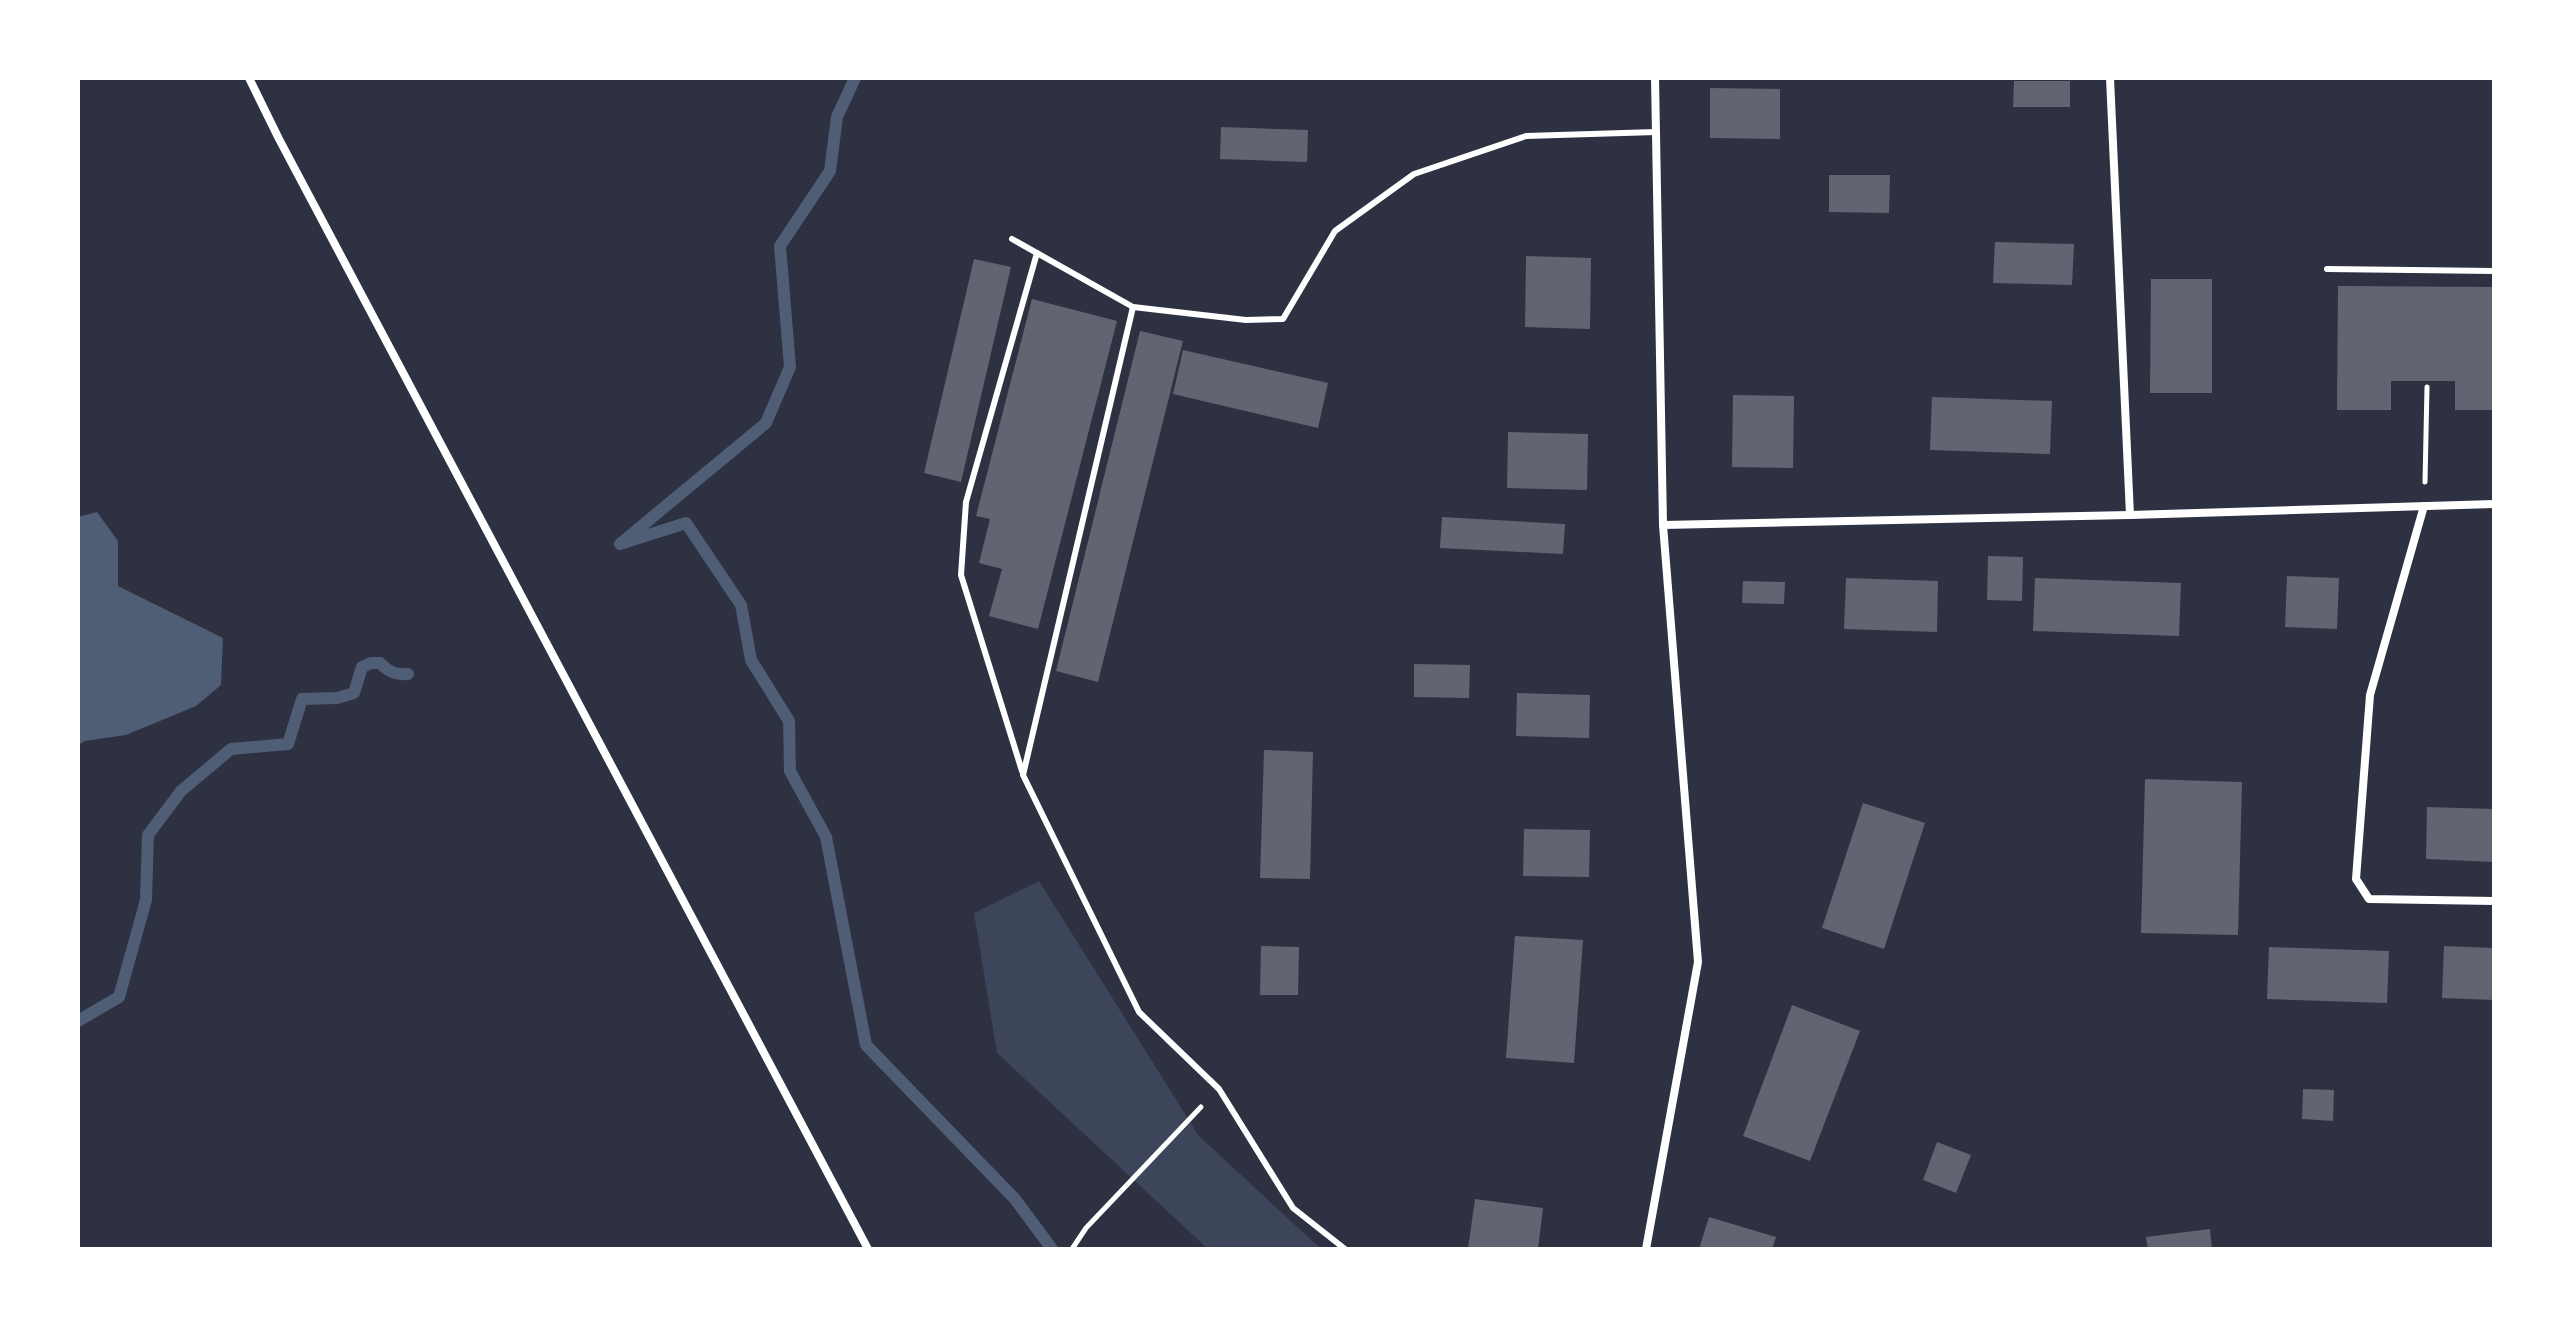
<svg xmlns="http://www.w3.org/2000/svg" width="2572" height="1327" viewBox="0 0 2572 1327" font-family="'Noto Serif',serif">
  <rect width="100%" height="100%" fill="#2d3142"/>
  <polygon fill="#3c4559" points="1039,881 1199,1136 1321,1249 1208,1249 997,1053 974,913"/>
  <polygon fill="#4f5d75" points="97,512 118,541 118,586 223,638 221,685 196,706 126,735 85,741 78,745 78,517"/>
  <g fill="none" stroke-linecap="round" stroke-linejoin="round">
    <g stroke="#4f5d75" stroke-width="12">
      <polyline points="855,78 837,117 830,171 780,246 790,367 766,423 620,544 686,523 741,605 751,660 789,721 790,771 826,837 866,1045 1015,1199 1052,1249"/>
      <path d="M 78,1021 L 119,997 L 146,900 L 148,835 L 181,791 L 231,749 L 288,744 L 302,699 L 337,698 L 354,693 L 362,667 L 371,663 L 380,663 C 389,672 395,675 408,674"/>
    </g>
  </g>
  <g fill="#626471">
    <polygon points="2014,81 2070,81 2070,107 2013,107"/>
    <polygon points="1710,88 1780,89 1780,139 1710,138"/>
    <polygon points="1221,127 1308,130 1307,162 1220,159"/>
    <polygon points="1829,175 1890,175 1889,213 1829,212"/>
    <polygon points="1995,242 2074,244 2072,285 1993,283"/>
    <polygon points="1526,256 1591,258 1590,329 1525,327"/>
    <polygon points="974,259 1011,267 961,482 924,473"/>
    <polygon points="2151,279 2212,279 2212,393 2150,393"/>
    <polygon points="2338,286 2494,287 2494,410 2455,410 2455,381 2391,381 2391,410 2337,410"/>
    <polygon points="1032,299 1117,321 1038,629 989,616 1002,569 979,563 990,519 976,516"/>
    <polygon points="1140,331 1183,341 1098,682 1056,671"/>
    <polygon points="1183,350 1328,383 1318,428 1173,394"/>
    <polygon points="1733,395 1794,396 1793,468 1732,467"/>
    <polygon points="1932,397 2052,401 2050,454 1930,450"/>
    <polygon points="1508,432 1588,434 1587,490 1507,488"/>
    <polygon points="1442,517 1565,524 1563,554 1440,548"/>
    <polygon points="1988,556 2023,557 2022,601 1987,600"/>
    <polygon points="2287,576 2339,578 2337,629 2285,627"/>
    <polygon points="1846,578 1938,581 1937,632 1844,629"/>
    <polygon points="2035,578 2181,583 2179,636 2033,631"/>
    <polygon points="1743,581 1785,582 1784,604 1742,603"/>
    <polygon points="1414,664 1470,665 1469,698 1414,697"/>
    <polygon points="1517,693 1590,695 1589,738 1516,736"/>
    <polygon points="1264,750 1313,752 1310,879 1260,878"/>
    <polygon points="2145,779 2242,782 2238,935 2141,933"/>
    <polygon points="1863,803 1925,823 1884,949 1822,928"/>
    <polygon points="2427,807 2494,809 2494,862 2426,859"/>
    <polygon points="1524,829 1590,830 1589,877 1523,876"/>
    <polygon points="1515,936 1583,940 1574,1063 1506,1058"/>
    <polygon points="1261,946 1299,947 1298,995 1260,995"/>
    <polygon points="2444,946 2494,948 2494,1000 2442,998"/>
    <polygon points="2269,947 2389,951 2387,1003 2267,999"/>
    <polygon points="1792,1005 1860,1031 1810,1161 1743,1136"/>
    <polygon points="2303,1089 2334,1090 2333,1121 2302,1119"/>
    <polygon points="1937,1142 1971,1155 1956,1193 1923,1180"/>
    <polygon points="1475,1199 1543,1208 1538,1249 1468,1249"/>
    <polygon points="1709,1217 1776,1237 1772,1249 1699,1249"/>
    <polygon points="2210,1229 2212,1249 2148,1249 2146,1237"/>
  </g>
  <g fill="none" stroke-linecap="round" stroke-linejoin="round">
    <g stroke="#fff" stroke-width="5">
      <polyline points="2425,482 2427,387"/>
      <polyline points="1072,1249 1086,1228 1201,1107"/>
    </g>
    <g stroke="#fff" stroke-width="6">
      <polyline points="1012,239 1133,307 1246,320 1283,319 1335,231 1414,174 1526,136 1656,132"/>
      <polyline points="2327,269 2494,271"/>
      <polyline points="1133,307 1023,775 1139,1012 1219,1089 1293,1208 1345,1249"/>
      <polyline points="1022,771 961,575 966,502 1037,253"/>
    </g>
    <g stroke="#fff" stroke-width="8">
      <polyline points="249,78 279,139 868,1249"/>
      <polyline points="2110,78 2130,515"/>
      <polyline points="2424,506 2370,695 2356,879 2369,899 2494,901"/>
      <polyline points="1663,525 2130,515 2494,504"/>
      <polyline points="1646,1249 1698,962 1663,525 1655,78"/>
    </g>
  </g>
  <rect width="2572" height="1327" fill="none" stroke="#ffffff" stroke-width="160"/>
</svg>
